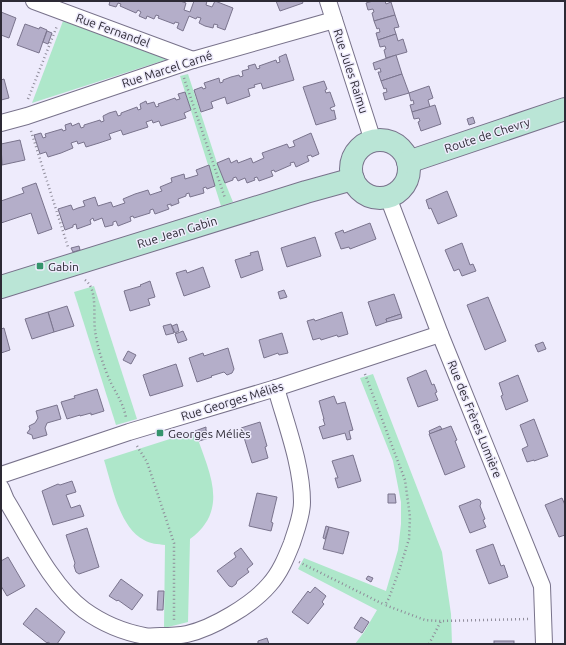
<svg xmlns="http://www.w3.org/2000/svg" width="566" height="645" viewBox="0 0 566 645" font-family="Ubuntu,sans-serif">
  <rect width="100%" height="100%" fill="#eeebfc"/>
  <g fill="#aee7ca">
    <polygon points="63,21 168,59 32,103"/>
    <polygon points="188,74 217,163 233,202 221,206 180,76"/>
    <polygon points="94,286 137,419 116,425 74,292"/>
    <polygon points="373,374 442,552 451,614 452,644 355,644 364,632 377,610 298,569 304,558 386,591 398,550 401,524 401,502 393,461 360,378"/>
    <path d="M 195,431 C 208,470 231,509 190,539 L 188,622 L 164,628 L 165,545 C 158,544 150,544 144,540 C 119,527 112,485 104,460 Z"/>
  </g>
  <g fill="#b4aec9" stroke="#7a748d">
    <polygon points="110,1 180,1 186,3 184,10 190,12 194,1 207,1 206,5 212,7 215,1 233,8 225,30 217,27 218,25 214,24 213,28 205,26 199,23 201,18 197,17 196,19 189,16 183,31 177,28 179,23 175,22 174,24 158,18 159,16 156,15 154,19 147,16 146,19 139,16 141,12 138,10 136,13 120,6 121,4 118,3 116,7 109,5"/>
    <polygon points="276,1 302,1 303,3 280,11"/>
    <polygon points="373,1 385,1 386,4 391,2 395,15 374,21 372,13 374,12 373,9 368,10 366,3"/>
    <polygon points="1,12 16,18 9,38 1,35"/>
    <polygon points="395,15 399,27 394,28 396,34 378,40 376,33 380,32 379,28 377,29 374,21"/>
    <polygon points="25,24 39,29 40,27 47,30 39,53 17,45"/>
    <polygon points="47,31 52,33 48,44 43,42"/>
    <polygon points="396,34 398,41 403,39 407,52 386,58 384,50 386,49 385,46 380,47 378,40"/>
    <polygon points="286,54 294,80 263,89 261,83 254,85 255,87 248,89 250,96 227,104 225,97 211,102 213,108 201,112 194,90 202,87 203,89 206,88 204,83 219,78 220,83 223,82 223,80 231,77 239,75 240,77 243,76 242,71 249,69 248,66 255,64 257,69 260,68 259,66 276,60 277,63 280,62 279,57"/>
    <polygon points="396,55 402,74 381,81 378,72 381,72 380,68 375,70 373,63"/>
    <polygon points="402,74 409,93 385,100 383,93 387,92 386,88 384,89 381,81"/>
    <polygon points="4,79 9,98 1,100 1,80"/>
    <polygon points="324,81 327,89 325,90 326,93 330,92 335,106 330,108 332,111 334,110 336,119 316,125 303,87"/>
    <polygon points="429,86 433,98 428,100 430,107 412,112 410,105 414,104 413,100 411,101 409,93"/>
    <polygon points="185,92 191,110 184,113 186,118 161,126 159,121 153,123 152,120 146,122 148,127 123,135 121,130 109,134 111,139 99,143 86,147 84,142 78,144 77,141 71,143 73,148 61,153 48,157 46,152 40,154 34,135 41,133 43,138 46,137 45,134 62,129 63,131 66,130 65,125 71,123 72,126 79,123 81,128 84,127 84,125 100,120 101,122 104,121 103,116 109,113 116,111 118,116 121,115 121,113 137,107 138,110 141,109 140,104 146,101 147,104 154,102 156,107 159,106 158,104 175,98 176,100 180,99 178,94"/>
    <polygon points="435,105 441,124 421,131 418,122 420,121 419,118 414,119 412,112"/>
    <polygon points="473,117 475,123 469,125 467,119"/>
    <polygon points="311,133 319,154 312,157 311,155 307,156 309,161 296,167 294,162 290,163 291,165 275,172 274,170 271,171 273,176 259,181 257,177 254,178 255,180 247,183 245,178 238,181 236,177 233,178 233,180 225,183 217,163 229,158 231,163 237,160 238,163 251,158 253,163 264,158 262,153 287,144 289,148 295,146 293,141"/>
    <polygon points="20,140 25,160 2,165 1,144"/>
    <polygon points="209,165 215,186 207,189 206,187 203,188 204,193 190,197 189,193 186,194 186,196 178,199 179,203 171,206 171,204 167,205 169,209 155,214 153,209 150,210 150,213 134,218 133,216 130,217 131,221 118,226 116,221 113,222 113,225 105,227 102,218 94,221 93,218 90,220 91,224 77,229 76,224 73,225 73,227 65,230 58,209 71,205 73,210 78,208 85,206 83,201 95,197 98,206 111,202 113,207 125,203 123,199 135,194 148,190 150,195 162,191 160,187 172,182 171,178 184,174 185,179 198,175 196,170"/>
    <polygon points="36,183 52,229 38,234 31,213 1,223 1,201 24,193 22,188"/>
    <polygon points="447,191 457,216 438,224 431,208 429,209 426,200"/>
    <polygon points="370,223 376,239 350,249 349,247 341,249 335,233 343,230 344,233"/>
    <polygon points="315,237 321,256 287,267 281,248"/>
    <polygon points="462,243 470,265 473,264 476,271 462,276 459,269 454,271 445,250"/>
    <polygon points="79,246 80,250 73,252 71,248"/>
    <polygon points="258,251 263,270 241,278 235,260 251,255 250,253"/>
    <polygon points="203,267 210,287 184,296 176,273 186,270 187,273"/>
    <polygon points="150,281 155,297 148,299 150,305 130,311 124,291 141,286 140,285"/>
    <polygon points="284,290 287,297 280,299 278,292"/>
    <polygon points="394,294 401,314 386,319 387,322 376,326 368,302"/>
    <polygon points="488,297 506,341 485,350 467,305"/>
    <polygon points="67,306 74,326 54,332 48,312"/>
    <polygon points="48,312 54,332 32,339 25,319"/>
    <polygon points="342,312 348,334 338,337 337,335 321,340 320,338 313,340 307,321 314,319 315,321"/>
    <polygon points="401,314 402,318 387,322 386,319"/>
    <polygon points="171,324 174,333 166,335 163,326"/>
    <polygon points="177,324 179,331 175,333 172,326"/>
    <polygon points="4,328 10,350 1,353 1,329"/>
    <polygon points="183,331 187,340 178,343 175,334"/>
    <polygon points="282,333 288,353 279,355 278,353 264,358 259,340"/>
    <polygon points="543,342 546,349 538,352 535,345"/>
    <polygon points="228,348 234,369 232,373 227,375 224,372 211,376 212,377 197,382 189,358 203,353 204,356"/>
    <polygon points="128,351 136,355 131,364 123,360"/>
    <polygon points="176,364 183,386 150,396 143,375"/>
    <polygon points="426,370 432,385 434,384 437,392 435,393 438,400 418,407 407,378"/>
    <polygon points="518,375 528,401 506,410 501,396 503,395 499,383"/>
    <polygon points="97,389 104,411 91,415 91,413 80,416 80,415 67,419 61,402 75,398 74,396"/>
    <polygon points="334,396 337,404 345,402 353,430 349,431 351,439 347,440 345,433 323,439 319,427 325,425 323,419 324,419 319,401"/>
    <polygon points="57,405 61,419 47,423 45,428 47,435 33,439 32,435 27,433 30,429 29,426 35,423 38,418 36,411"/>
    <polygon points="534,419 548,456 534,461 534,460 527,462 522,449 528,446 520,425"/>
    <polygon points="260,422 267,446 265,447 268,458 252,463 241,428"/>
    <polygon points="440,426 442,429 430,434 429,431"/>
    <polygon points="451,426 457,440 455,441 465,467 445,475 429,434"/>
    <polygon points="206,427 206,430 196,434 195,431"/>
    <polygon points="206,430 209,438 199,441 196,434"/>
    <polygon points="353,455 361,481 338,488 335,478 338,478 332,461"/>
    <polygon points="72,481 76,492 66,495 71,508 80,505 84,516 53,525 42,491 58,484 60,485"/>
    <polygon points="257,493 277,497 271,522 273,523 271,531 249,526"/>
    <polygon points="388,494 395,494 396,503 388,503"/>
    <polygon points="562,498 565,505 565,535 559,537 545,505"/>
    <polygon points="477,499 480,500 481,503 480,506 485,519 483,520 486,527 470,533 459,506"/>
    <polygon points="326,526 329,527 325,539 323,538"/>
    <polygon points="329,527 349,532 343,554 323,549"/>
    <polygon points="87,528 99,567 79,574 76,572 74,566 75,563 66,535"/>
    <polygon points="493,544 501,566 504,565 508,577 489,584 476,550"/>
    <polygon points="241,548 253,564 247,569 249,572 237,581 236,584 232,587 229,586 217,571 236,557 234,553"/>
    <polygon points="8,557 25,586 7,596 1,586 1,561"/>
    <polygon points="368,576 373,578 371,582 366,579"/>
    <polygon points="121,579 143,595 132,610 118,600 117,601 109,596"/>
    <polygon points="315,587 326,596 322,602 324,604 308,624 292,612 308,591 310,593"/>
    <polygon points="158,591 164,591 163,610 157,610"/>
    <polygon points="36,608 65,632 57,644 51,644 48,642 47,643 23,624"/>
    <polygon points="361,617 369,622 362,633 354,628"/>
    <polygon points="267,638 269,644 256,644 258,643 258,641"/>
    <rect x="494" y="641" width="20" height="3"/>
  </g>
  <g fill="none" stroke-linecap="round" stroke-linejoin="round">
    <g stroke="#78728b" stroke-width="18">
      <g id="street">
        <polyline points="34,1 193,60"/>
        <polyline points="328,1 373,141"/>
        <polyline points="1,123 27,116 193,60 334,20"/>
        <polyline points="388,197 440,334 542,586 544,644"/>
        <polyline points="1,475 129,432 276,388 440,334"/>
        <path d="M 1,488 L 6,500 C 27,534 52,587 84,610 C 102,623 123,632 145,636 C 150,637 155,636 160,636 C 169,636 178,636 187,634 C 213,628 252,605 269,585 C 280,573 286,558 292,543 C 296,530 302,516 302,502 C 302,465 286,424 276,388"/>
      </g>
    </g>
    <g stroke="#78728b" stroke-width="24">
      <g id="secondary">
        <circle cx="380" cy="169" r="29"/>
        <polyline points="408,162 565,109"/>
        <polyline points="1,287 306,192 353,179"/>
      </g>
    </g>
    <g stroke="#8e8b99" stroke-width="2.5" stroke-dasharray="1 3" stroke-linecap="butt">
      <polyline points="184,78 225,198"/>
      <polyline points="28,99 57,26"/>
      <polyline points="31,131 68,247"/>
      <path d="M 85,280 C 98,289 93,315 95,330 C 97,347 104,368 111,383 C 117,395 124,405 126,418"/>
      <polyline points="365,374 405,480 410,517 409,539 399,571 389,598 385,605 425,620 441,621"/>
      <polyline points="137,446 147,462 174,543 174,620"/>
      <polyline points="299,562 385,605"/>
      <polyline points="429,644 441,621 529,619"/>
    </g>
    <use href="#street" stroke="#fff" stroke-width="16"/>
    <use href="#secondary" stroke="#bae5d6" stroke-width="22"/>
  </g>
  <g fill="#35946c" stroke="#eeebfc" stroke-width="1.5">
    <rect x="36" y="262" width="8" height="8" rx="2"/>
    <rect x="156" y="429" width="8" height="8" rx="2"/>
  </g>
  <g text-anchor="middle" dominant-baseline="central" stroke-width="3" stroke-linejoin="round" paint-order="stroke">
    <g font-size="12" fill="#2d2a35" stroke="#eeebfc">
      <text transform="translate(113 30) rotate(20)">Rue Fernandel</text>
      <text transform="translate(167 69) rotate(-18)">Rue Marcel Carné</text>
      <text transform="translate(351 71) rotate(72)">Rue Jules Raimu</text>
      <text transform="translate(487 135) rotate(-18)">Route de Chevry</text>
      <text transform="translate(177 232) rotate(-17)">Rue Jean Gabin</text>
      <text transform="translate(232 401) rotate(-17)">Rue Georges Méliès</text>
      <text transform="translate(475 419) rotate(68)">Rue des Frères Lumière</text>
    </g>
    <g font-size="12" fill="#2d2a35" stroke="#eeebfc" text-anchor="start">
      <text x="48" y="266">Gabin</text>
      <text x="168" y="433">Georges Méliès</text>
    </g>
  </g>
  <rect width="566" height="645" fill="none" stroke="#2d2a35" stroke-width="4"/>
</svg>
